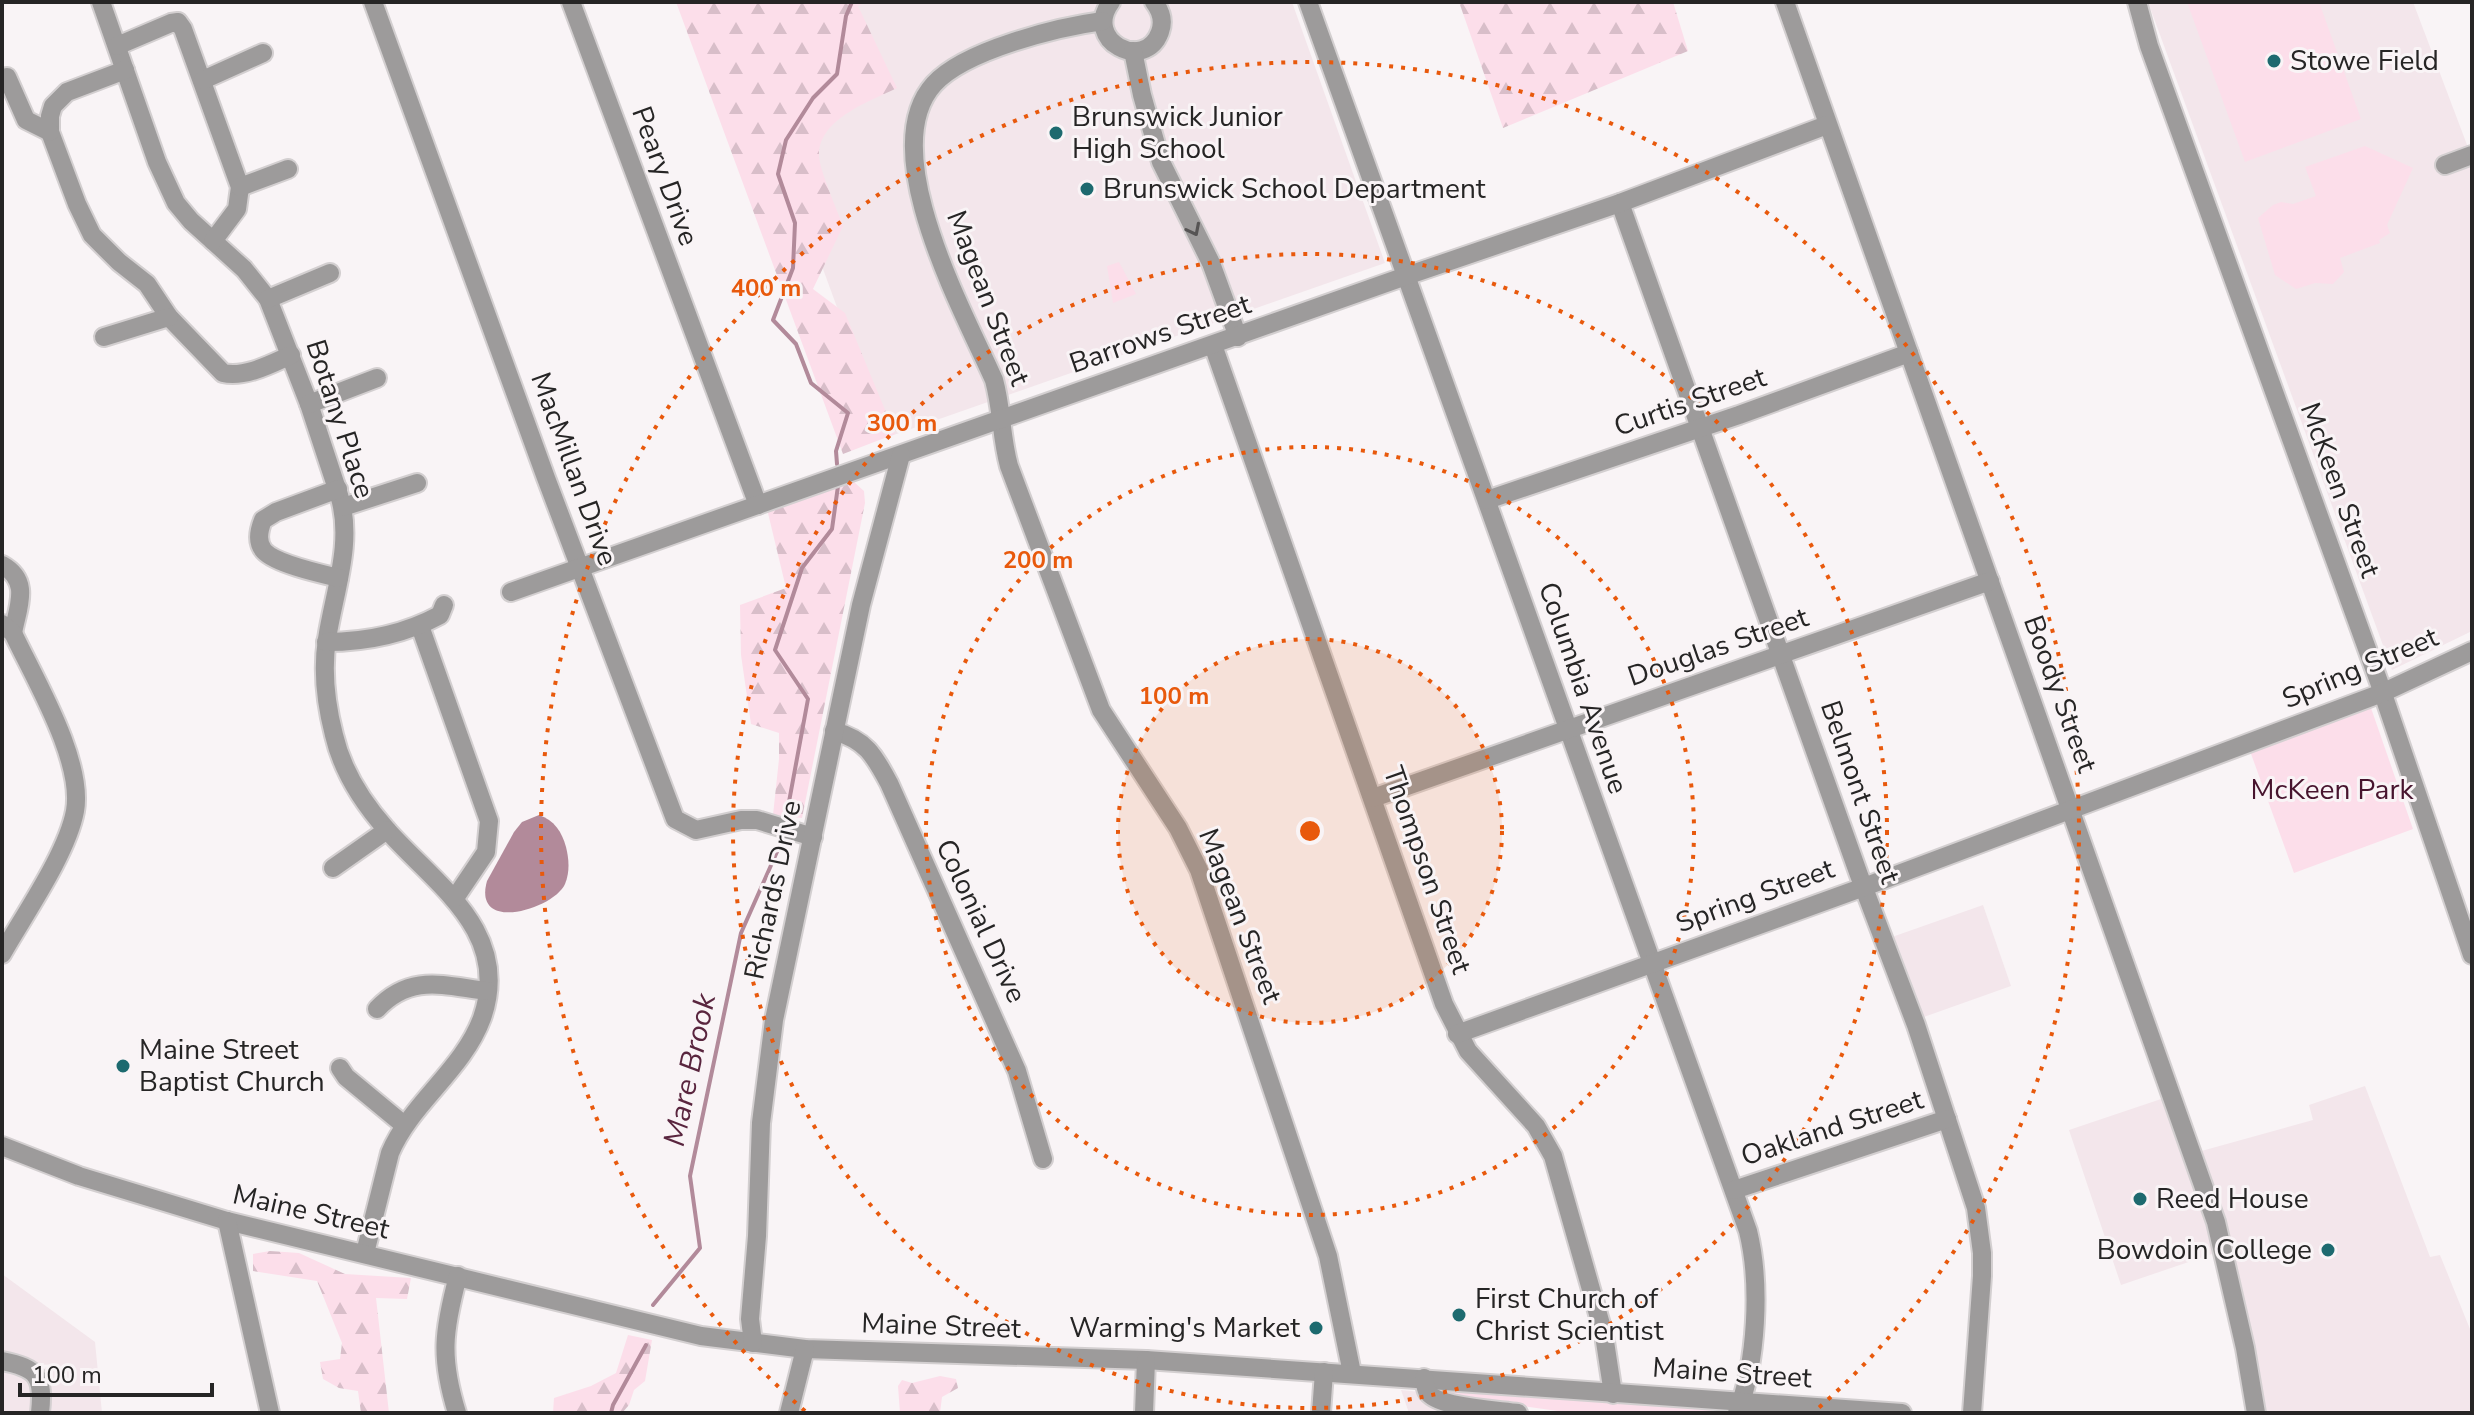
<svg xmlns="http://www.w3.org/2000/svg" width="2474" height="1415" viewBox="0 0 2474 1415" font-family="'Nunito Sans',sans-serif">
  <defs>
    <pattern id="forest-firs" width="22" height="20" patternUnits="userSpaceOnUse" patternTransform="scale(2)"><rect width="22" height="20" fill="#fcdeea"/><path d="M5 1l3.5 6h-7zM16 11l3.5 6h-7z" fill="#d8bec9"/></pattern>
  </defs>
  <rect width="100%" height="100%" fill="#f9f4f6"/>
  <g fill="#f3e6eb">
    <polygon points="725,2 1292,2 1385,263 885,438"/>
    <polygon points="2148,2 2413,2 2472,158 2472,631 2392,670"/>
    <polygon points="1983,905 2011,986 1921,1018 1892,937"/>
    <polygon points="2365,1086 2430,1257 2440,1255 2472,1334 2472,1413 2261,1413 2218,1252 2121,1285 2069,1130 2167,1097 2187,1155 2313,1120 2309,1105"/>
    <polygon points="2,1274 95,1342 102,1413 2,1413"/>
    <polygon points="1401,1390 1421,1392 1463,1413 1409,1413"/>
  </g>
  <g fill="#fcdeea">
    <polygon points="2187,2 2319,2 2361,119 2245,162"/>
    <polygon points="2365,146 2413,168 2387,225 2390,233 2379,240 2380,243 2340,258 2344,272 2333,284 2315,283 2296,289 2275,275 2258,218 2273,205 2281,202 2293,204 2316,196 2305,167"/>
    <polygon points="1119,262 1136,294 1113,303 1107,266"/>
    <polygon points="2371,708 2413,829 2294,873 2250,751"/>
    <polygon points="1451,1390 1709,1409 1718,1413 1572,1413 1450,1396 1442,1391"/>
  </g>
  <g fill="url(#forest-firs)">
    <path d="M 676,2 L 866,2 L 858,6 L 897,88 C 871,101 820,118 819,154 C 818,167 838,212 843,226 L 813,289 L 845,313 L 895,434 L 843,454 Z"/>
    <polygon points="1459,2 1673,2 1688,51 1503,128"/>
    <polygon points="849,482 854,482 864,491 865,503 802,818 773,815 779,759 779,733 751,724 741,655 740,605 786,588 767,509"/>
    <polygon points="270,1251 299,1253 345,1274 411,1278 407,1299 376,1298 389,1413 361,1413 358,1391 339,1388 323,1379 320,1362 340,1359 342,1343 317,1281 253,1271 253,1254"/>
    <polygon points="628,1335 652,1340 645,1381 634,1390 629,1405 622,1413 553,1413 554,1398 591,1386 616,1373"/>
    <polygon points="940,1376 956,1379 958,1388 942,1397 940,1413 900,1413 898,1386 902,1380 912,1383"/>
  </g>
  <path fill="#b28a9a" d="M 539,815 C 554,820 562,832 566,847 C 569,859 570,872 565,884 C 554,909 472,934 487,881 L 514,832 L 522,822 Z"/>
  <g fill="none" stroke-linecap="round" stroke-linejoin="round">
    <g stroke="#b28a9a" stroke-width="4">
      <polyline points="837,464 836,451 848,413 811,383 796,344 773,320 793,268 795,223 778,174 786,140 813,98 837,74 846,16 852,2"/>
      <polyline points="786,818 808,699 775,650 802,568 832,529 838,486"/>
      <polyline points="653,1305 700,1248 690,1176 741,933 780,845 782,836"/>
      <polyline points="611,1413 613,1405 646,1345"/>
    </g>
    <g stroke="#d3cfd0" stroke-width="22">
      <g id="minor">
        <path d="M 101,2 L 157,162 L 176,203 L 191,221 L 244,269 L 268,299 L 309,404 L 339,495 C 354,542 334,592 327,639 C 322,671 326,704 334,735 C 342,770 363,803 387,830 C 436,885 512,932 482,1018 C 463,1070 411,1103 390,1153 L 365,1253"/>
        <polyline points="373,2 546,478 675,819 696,830 741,820 757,820 813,837"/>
        <polyline points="571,2 758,505"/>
        <path d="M 1111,2 C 1082,41 1145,73 1160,32 C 1164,21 1161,11 1154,2"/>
        <path d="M 1308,2 L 1748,1231 C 1761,1284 1757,1362 1737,1413"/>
        <polyline points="1785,2 2216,1222 2245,1348 2256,1413"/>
        <polyline points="2137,2 2149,46 2379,682 2472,955"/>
        <path d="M 1103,21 C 1058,27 965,50 934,84 C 874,150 964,312 994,380 C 1002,409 1001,437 1009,466 L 1101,710 L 1178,828 L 1199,870 L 1328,1256 L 1352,1373"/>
        <polyline points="117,46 171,23 178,22 183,29 240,187 237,209 213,241"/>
        <polyline points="1133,51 1142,95 1161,162 1211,263 1238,337"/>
        <path d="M 125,70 L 67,92 L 53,106 L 50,116 L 50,132 L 77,204 L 92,235 L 119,262 L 147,284 L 169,317 L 223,373 C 245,378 271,364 291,355"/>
        <polyline points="7,77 26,120 50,132"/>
        <polyline points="203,80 263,53"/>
        <polyline points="2445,165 2472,155"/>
        <polyline points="240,187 288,169"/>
        <polyline points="1620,203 1859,875 1916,1025 1976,1208 1982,1253 1982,1276 1972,1413"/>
        <polyline points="268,299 330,273"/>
        <polyline points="104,337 169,317"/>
        <polyline points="1213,345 1444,1004 1468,1051 1536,1126 1553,1156 1604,1335 1613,1394"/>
        <polyline points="309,404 377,378"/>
        <path d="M 338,489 L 276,512 L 263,520 C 259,530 256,542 264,551 C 276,564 322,574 339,578"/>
        <polyline points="1487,500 1739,415 1909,353"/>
        <polyline points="343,507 417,483"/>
        <path d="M 2,565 C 31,581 18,606 13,633"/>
        <polyline points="511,592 1406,276 1620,203 1827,125"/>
        <path d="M 2,624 L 13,633 C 34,678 84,761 75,811 C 67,854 24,915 2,954"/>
        <polyline points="420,626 489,821 486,852 455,898"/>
        <path d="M 326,642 C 366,642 405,634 440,615 L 444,605"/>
        <path d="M 834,731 C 866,740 874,755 889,783 L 1017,1071 L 1043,1159"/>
        <polyline points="1373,798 1990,581"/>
        <polyline points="333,868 387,830"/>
        <path d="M 377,1009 C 411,973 444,986 487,991"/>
        <polyline points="1457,1034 1864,887 2382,693 2472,651"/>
        <polyline points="340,1068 346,1077 404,1125"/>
        <polyline points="2,1146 79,1176 227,1221 701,1336 805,1349 1146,1360 1902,1413"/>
        <polyline points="1734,1190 1947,1119"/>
        <polyline points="227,1221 270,1413"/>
        <polyline points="753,1343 750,1319 757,1236 761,1123 774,1020 861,605 901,455"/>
        <path d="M 2,1361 C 38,1368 44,1377 40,1413"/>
        <path d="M 1424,1378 C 1425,1382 1425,1387 1427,1391 C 1436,1408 1499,1410 1518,1413"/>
        <path d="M 457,1413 C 440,1358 443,1332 458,1276"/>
        <polyline points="789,1413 805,1349"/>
        <polyline points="1144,1413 1146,1360"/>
        <polyline points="1321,1413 1324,1372"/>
      </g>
    </g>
    <use href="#minor" stroke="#9d9b9b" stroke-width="18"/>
  </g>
  <defs><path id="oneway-chevron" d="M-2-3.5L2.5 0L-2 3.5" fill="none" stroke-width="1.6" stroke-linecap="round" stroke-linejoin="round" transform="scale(2)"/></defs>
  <use stroke="#565454" href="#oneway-chevron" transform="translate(1194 230) rotate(63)"/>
  <circle cx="1310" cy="831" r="192" fill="#e8590c" fill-opacity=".12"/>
  <g fill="none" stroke="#e8590c" stroke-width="4" stroke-dasharray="4 8">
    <circle cx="1310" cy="831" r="192"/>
    <circle cx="1310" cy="831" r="384"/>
    <circle cx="1310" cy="831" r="577"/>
    <path d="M805 1411A769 769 0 1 1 1815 1411"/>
  </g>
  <g fill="#1d6a6f" stroke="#f9f4f6" stroke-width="3">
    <circle cx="2274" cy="61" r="8"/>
    <circle cx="1056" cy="133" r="8"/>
    <circle cx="1087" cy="189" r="8"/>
    <circle cx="123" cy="1066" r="8"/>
    <circle cx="2140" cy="1199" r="8"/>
    <circle cx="2328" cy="1250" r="8"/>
    <circle cx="1459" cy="1315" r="8"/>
    <circle cx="1316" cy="1328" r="8"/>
  </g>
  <g text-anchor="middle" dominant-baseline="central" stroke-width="6" stroke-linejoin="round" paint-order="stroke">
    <g font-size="28" fill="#262525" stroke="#f9f4f6" text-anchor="start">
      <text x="2290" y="61">Stowe Field</text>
      <text x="1072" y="117">Brunswick Junior<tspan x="1072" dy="32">High School</tspan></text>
      <text x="1103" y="189">Brunswick School Department</text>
      <text x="139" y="1050">Maine Street<tspan x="139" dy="32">Baptist Church</tspan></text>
      <text x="2156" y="1199">Reed House</text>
      <text x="2312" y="1250" text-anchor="end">Bowdoin College</text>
      <text x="1475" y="1299">First Church of<tspan x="1475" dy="32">Christ Scientist</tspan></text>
      <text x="1300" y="1328" text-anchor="end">Warming's Market</text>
    </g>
    <g font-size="28" fill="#262525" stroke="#f9f4f6">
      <text transform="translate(665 176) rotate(70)">Peary Drive</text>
      <text transform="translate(988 298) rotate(69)">Magean Street</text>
      <text transform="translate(1160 334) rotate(-19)">Barrows Street</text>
      <text transform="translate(1690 402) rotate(-19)">Curtis Street</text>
      <text transform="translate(340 419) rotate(72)">Botany Place</text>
      <text transform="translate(574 469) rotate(70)">MacMillan Drive</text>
      <text transform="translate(2340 490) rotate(70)">McKeen Street</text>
      <text transform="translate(1718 647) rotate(-19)">Douglas Street</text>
      <text transform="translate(2360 668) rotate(-23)">Spring Street</text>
      <text transform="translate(1583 688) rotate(71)">Columbia Avenue</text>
      <text transform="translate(2060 694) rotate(70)">Boody Street</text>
      <text transform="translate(1860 792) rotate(71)">Belmont Street</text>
      <text transform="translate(1427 870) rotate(71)">Thompson Street</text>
      <text transform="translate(773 890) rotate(-78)">Richards Drive</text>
      <text transform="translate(1755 896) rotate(-20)">Spring Street</text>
      <text transform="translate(1240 916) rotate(69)">Magean Street</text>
      <text transform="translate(981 921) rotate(65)">Colonial Drive</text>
      <text transform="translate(1832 1128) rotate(-18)">Oakland Street</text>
      <text transform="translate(311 1212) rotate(13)">Maine Street</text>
      <text transform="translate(941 1326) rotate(2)">Maine Street</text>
      <text transform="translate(1732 1373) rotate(4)">Maine Street</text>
    </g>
    <g font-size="28" fill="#47142e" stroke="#f9f4f6">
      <text x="2332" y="790">McKeen Park</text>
    </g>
    <g font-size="30" font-style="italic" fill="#59253e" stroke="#f9f4f6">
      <text transform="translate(690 1070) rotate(-78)">Mare Brook</text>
    </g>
  </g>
  <circle cx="1310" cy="831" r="12" fill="#e8590c" stroke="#f9f4f6" stroke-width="4"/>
  <g font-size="24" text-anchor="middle" font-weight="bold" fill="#e8590c" stroke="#f9f4f6" stroke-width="6" stroke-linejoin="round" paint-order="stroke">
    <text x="766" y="296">400 m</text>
    <text x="902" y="431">300 m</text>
    <text x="1038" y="568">200 m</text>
    <text x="1174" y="704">100 m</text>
  </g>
  <rect width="2474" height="1415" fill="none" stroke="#262525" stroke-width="8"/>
  <path d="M20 1383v12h192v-12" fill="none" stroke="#262525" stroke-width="4"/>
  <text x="32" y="1383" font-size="24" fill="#262525" stroke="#f9f4f6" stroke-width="6" paint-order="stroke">100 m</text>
</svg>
